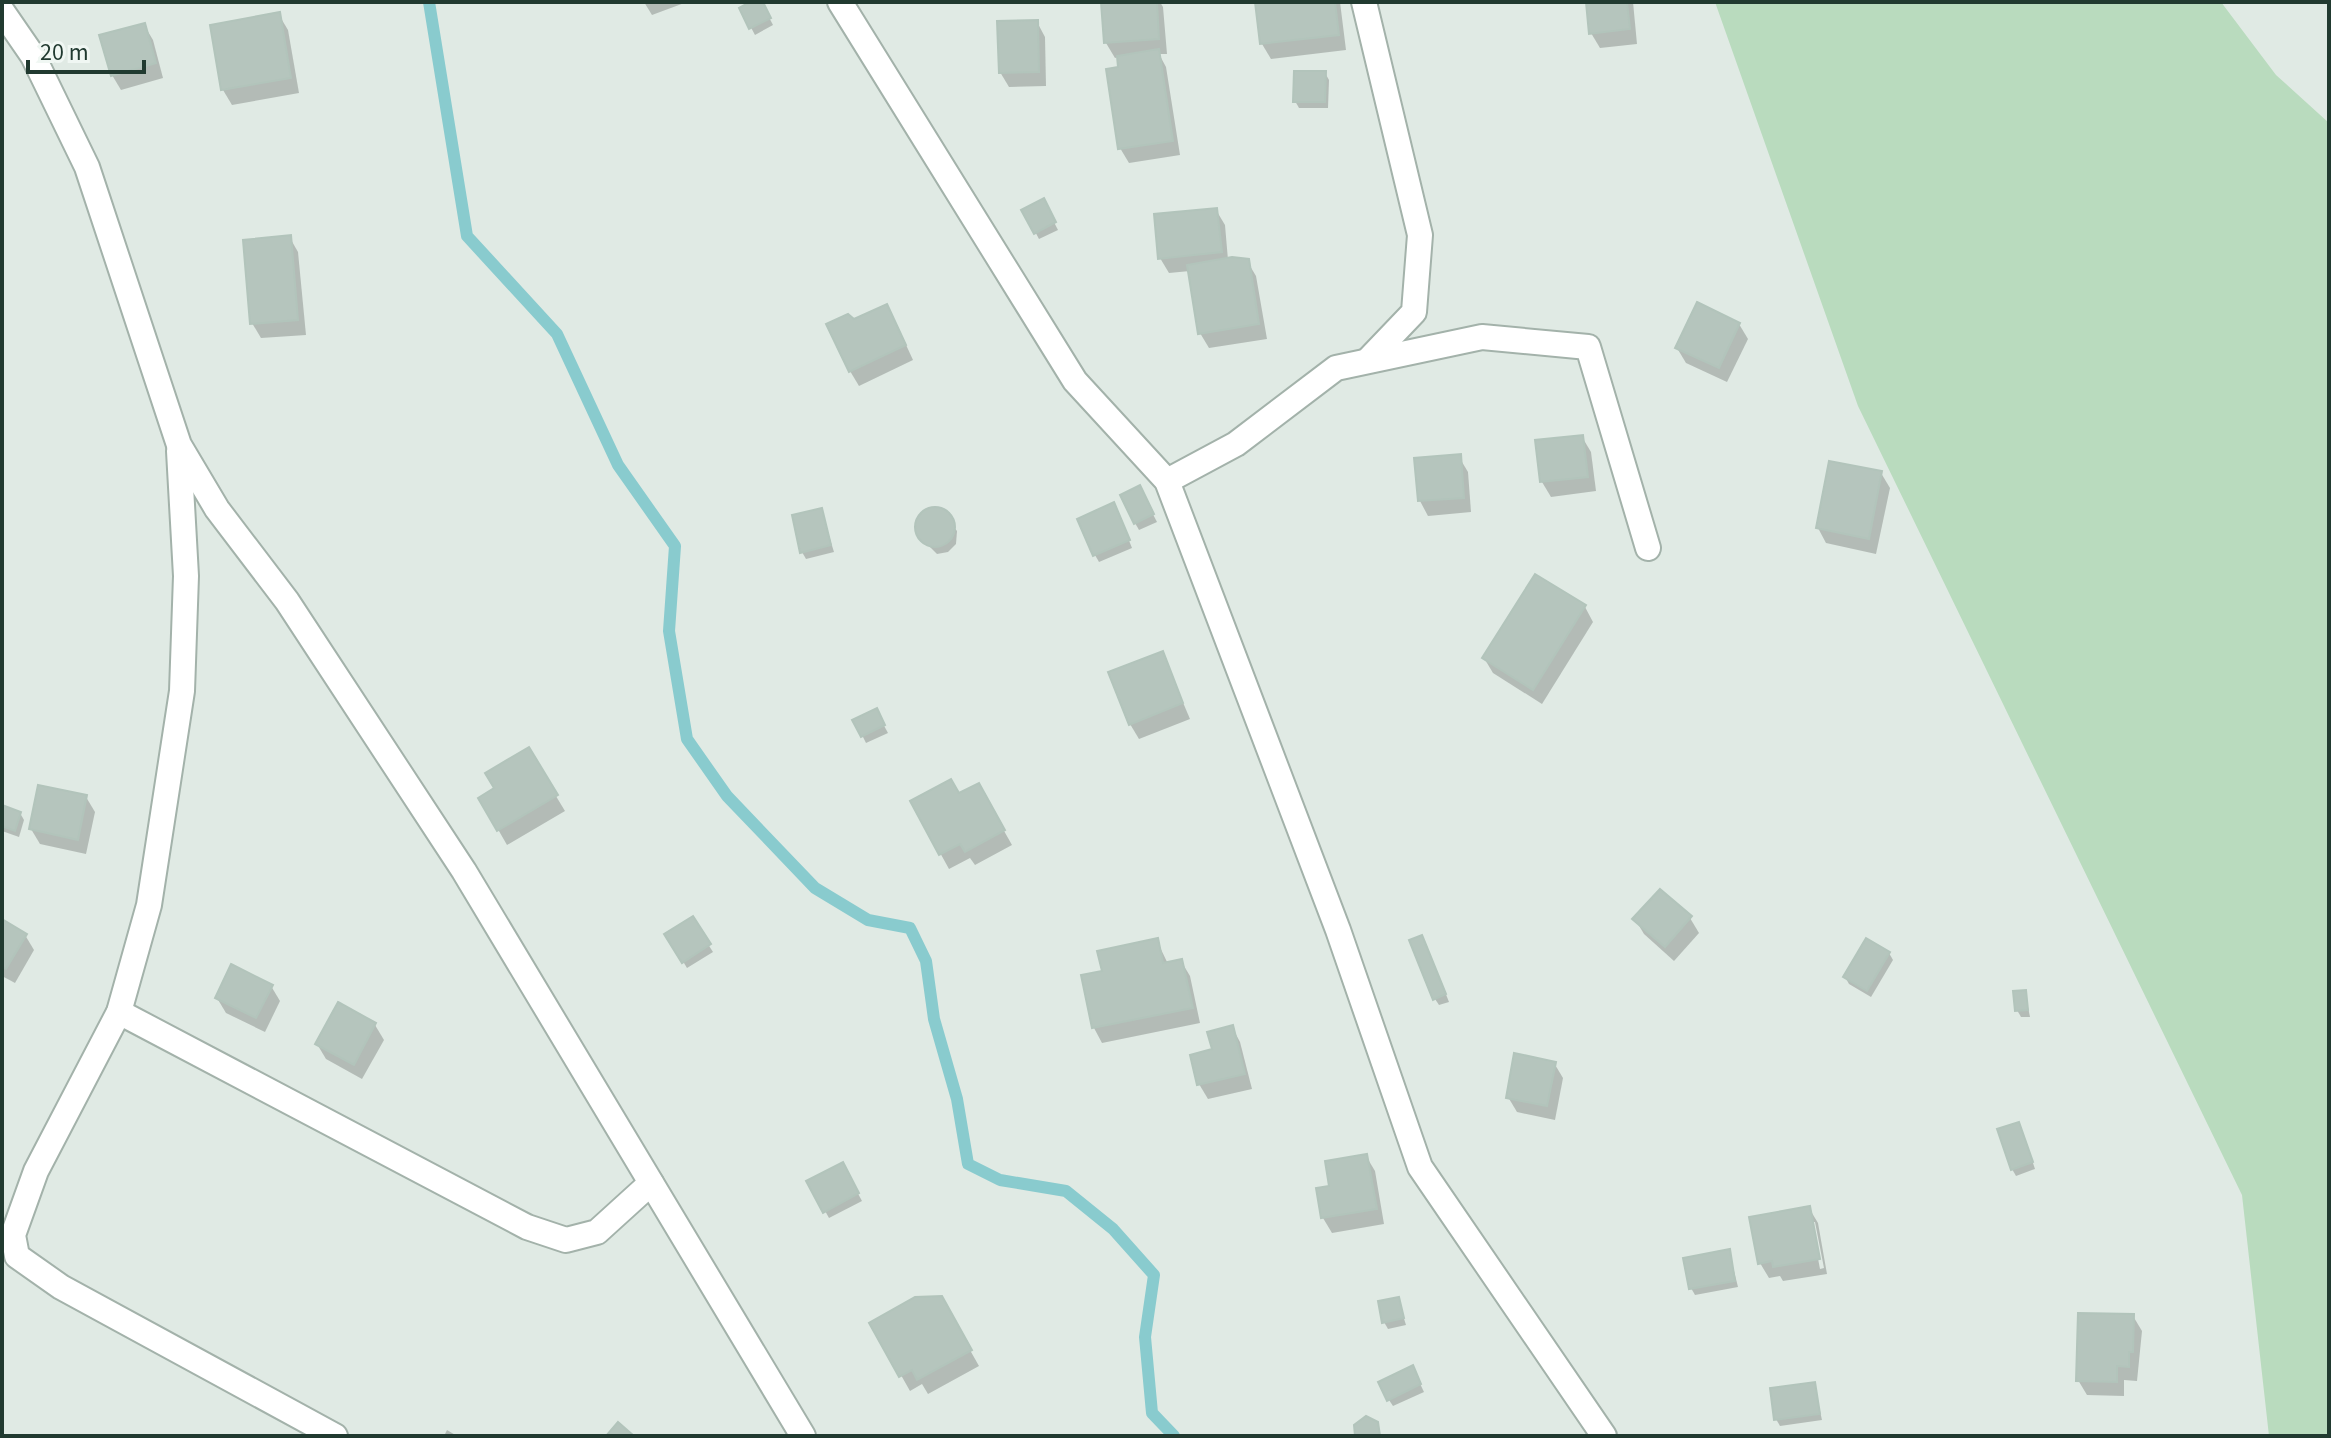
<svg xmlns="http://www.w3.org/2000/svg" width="2331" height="1438" viewBox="0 0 2331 1438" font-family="'Source Sans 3',sans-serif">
  <rect width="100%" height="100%" fill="#e0eae4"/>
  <polygon fill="#b9dbbe" points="1715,2 2221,2 2276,75 2329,123 2329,1436 2269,1436 2242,1195 1858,406"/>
  <g fill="#0003" fill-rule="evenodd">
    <polygon points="644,2 687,2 652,15"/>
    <polygon points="754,2 761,2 773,25 755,35 741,9"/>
    <polygon points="1103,2 1160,2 1163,7 1167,54 1159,54 1166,67 1180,155 1129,163 1120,148 1119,57 1115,58 1106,43"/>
    <polygon points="1257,2 1340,2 1346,50 1271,59 1262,44"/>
    <polygon points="1588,2 1633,2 1637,44 1600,48 1591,33"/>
    <polygon points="279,15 288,30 299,93 232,105 223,90"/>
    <polygon points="1037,22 1045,37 1046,86 1009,87 1000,72"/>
    <polygon points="144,25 153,40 163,78 121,90 112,75"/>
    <polygon points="1325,73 1329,80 1328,108 1299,108 1295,101"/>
    <polygon points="1043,201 1058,230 1039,239 1024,211"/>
    <polygon points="1216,210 1225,225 1228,260 1247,261 1256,276 1267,339 1209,348 1200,333 1190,271 1169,273 1160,258"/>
    <polygon points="290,238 298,252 306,335 261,338 252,323"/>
    <polygon points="895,321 913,360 859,386 850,371 854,322"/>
    <polygon points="1739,324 1748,339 1727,382 1686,363 1677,348"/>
    <polygon points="1582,437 1591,452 1596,491 1551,497 1542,482"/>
    <polygon points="1459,457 1468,472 1471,512 1428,516 1420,501 1417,460"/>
    <polygon points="1881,473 1890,488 1876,554 1826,543 1818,528"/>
    <polygon points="1143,495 1157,522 1139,530 1135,523"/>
    <polygon points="821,510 834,552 806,559 802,552"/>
    <polygon points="940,510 957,531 956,544 948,552 937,554 919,536 919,519 928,511"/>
    <polygon points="1117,511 1132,548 1099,562 1095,555"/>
    <polygon points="1585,607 1593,622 1542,704 1493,673 1484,658"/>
    <polygon points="1162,653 1190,719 1139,739 1130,724"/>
    <polygon points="876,711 888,733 866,743 855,721"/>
    <polygon points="528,750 565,811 507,845 480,798 497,789"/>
    <polygon points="978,785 1012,845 975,865 970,858 949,869 912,802 958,796"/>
    <polygon points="86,797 95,812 86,854 40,844 31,829"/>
    <polygon points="2,807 20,813 24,820 19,837 2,831"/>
    <polygon points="1690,918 1699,933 1674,961 1644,934 1635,919"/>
    <polygon points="692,919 713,952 687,968 667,935"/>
    <polygon points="2,922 25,935 34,950 15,983 2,976"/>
    <polygon points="1157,941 1168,964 1181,961 1190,976 1200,1023 1102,1043 1094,1028 1083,977 1104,972"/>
    <polygon points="1426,944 1449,1002 1439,1005 1435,999"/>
    <polygon points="1889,953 1893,960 1871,997 1849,984 1845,977"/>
    <polygon points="271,986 280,1001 265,1032 226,1013 217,998"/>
    <polygon points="2025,992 2030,1017 2021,1017 2017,1010"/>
    <polygon points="375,1025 384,1040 362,1079 326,1059 317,1044"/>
    <polygon points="1232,1027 1240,1042 1252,1089 1208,1099 1199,1084"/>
    <polygon points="1554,1063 1563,1078 1555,1120 1517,1112 1508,1097"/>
    <polygon points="2022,1131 2035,1169 2016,1176 2012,1169"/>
    <polygon points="1366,1156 1375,1171 1384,1224 1332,1233 1323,1218 1319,1190 1332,1188"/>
    <polygon points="842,1164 862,1201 829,1218 809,1182"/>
    <path d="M 1809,1208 L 1818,1223 L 1827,1274 L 1783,1281 L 1780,1276 L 1769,1278 L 1760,1263 ZM 1811,1222 L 1815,1222 L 1824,1268 L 1820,1269 Z"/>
    <polygon points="1729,1251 1738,1287 1695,1295 1691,1288"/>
    <polygon points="941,1299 979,1366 928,1394 922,1384 910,1391 872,1324"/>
    <polygon points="1398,1299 1406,1325 1388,1329 1384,1322"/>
    <polygon points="2133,1316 2142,1331 2137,1381 2124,1380 2124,1396 2087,1395 2078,1380"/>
    <polygon points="1416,1375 1424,1392 1393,1406 1389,1400"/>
    <polygon points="1814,1384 1822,1420 1780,1426 1776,1419"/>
    <polygon points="447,1430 457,1436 444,1436"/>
  </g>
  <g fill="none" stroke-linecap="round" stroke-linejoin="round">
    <polyline stroke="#89cbce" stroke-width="12" points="429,2 467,236 557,334 618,465 675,546 669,631 687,739 727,796 815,888 868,920 910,928 926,961 934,1019 957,1099 968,1164 1000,1180 1066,1191 1113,1229 1154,1275 1145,1337 1152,1413 1174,1436"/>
  </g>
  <g fill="#b5c5bd" stroke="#b2c4bb" stroke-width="2">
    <polygon points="750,2 763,2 771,18 749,29 739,8"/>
    <polygon points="1101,2 1157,2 1159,39 1104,43"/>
    <polygon points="1255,2 1335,2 1339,35 1260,44"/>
    <polygon points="1586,2 1627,2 1630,29 1589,34"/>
    <polygon points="280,12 291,78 221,90 210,25"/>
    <polygon points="1038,20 1039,72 999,73 997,21"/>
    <polygon points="145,23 156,63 111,76 99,35"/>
    <polygon points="1159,49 1173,141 1118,149 1106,69 1118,67 1117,56"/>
    <polygon points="1294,71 1326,71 1325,102 1293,102"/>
    <polygon points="1044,198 1056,222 1034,234 1021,210"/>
    <polygon points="1217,208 1222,252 1158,259 1154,214"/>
    <polygon points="291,235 298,320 250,324 243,240"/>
    <polygon points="1232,257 1249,259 1259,324 1198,334 1187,265"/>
    <polygon points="1697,302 1740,323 1719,368 1675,348"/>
    <polygon points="887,304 906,345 849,372 826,324 848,314 854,319"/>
    <polygon points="1583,435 1588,477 1540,482 1535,440"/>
    <polygon points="1461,454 1464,498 1418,501 1414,458"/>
    <polygon points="1829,461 1882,471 1869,539 1816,528"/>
    <polygon points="1140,485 1154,514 1134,524 1120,495"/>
    <polygon points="1114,502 1130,540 1093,556 1077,519"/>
    <circle cx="935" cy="527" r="20"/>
    <polygon points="822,508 831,545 800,553 792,515"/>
    <polygon points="1535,574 1586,605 1533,690 1482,658"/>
    <polygon points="1163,651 1183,703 1129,725 1108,672"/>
    <polygon points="877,708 885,725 861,737 852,720"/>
    <polygon points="529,747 558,795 497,831 478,798 494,788 485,773"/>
    <polygon points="951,779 959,793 979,783 1005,830 965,852 960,844 939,855 910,801"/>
    <polygon points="38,785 87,795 78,840 29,829"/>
    <polygon points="2,805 21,812 15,831 2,826"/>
    <polygon points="1660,889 1692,916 1665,947 1632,919"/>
    <polygon points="693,916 711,944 682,963 664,934"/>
    <polygon points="2,919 27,934 6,969 2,967"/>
    <polygon points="1422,935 1446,994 1433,1000 1409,940"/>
    <polygon points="1158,938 1163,963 1182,959 1193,1008 1092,1028 1081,975 1102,971 1097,951"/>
    <polygon points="1866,938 1890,952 1867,991 1843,977"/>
    <polygon points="231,964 273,985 256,1018 215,998"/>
    <polygon points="2026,990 2028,1010 2015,1011 2013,991"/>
    <polygon points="338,1002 376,1023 354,1065 315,1044"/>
    <polygon points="1233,1025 1245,1074 1197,1085 1190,1055 1212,1049 1207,1032"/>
    <polygon points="1514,1053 1556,1062 1547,1106 1506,1098"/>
    <polygon points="2019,1122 2033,1162 2011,1170 1997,1129"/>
    <polygon points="1367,1154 1377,1209 1321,1218 1316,1188 1329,1186 1325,1161"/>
    <polygon points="843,1162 859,1193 823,1213 806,1181"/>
    <polygon points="1810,1206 1820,1259 1773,1267 1772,1261 1758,1264 1749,1217"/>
    <polygon points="1730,1249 1735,1281 1689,1289 1683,1258"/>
    <polygon points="942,1296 972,1350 917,1380 912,1370 899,1377 869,1323 915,1297"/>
    <polygon points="1399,1297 1404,1318 1382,1323 1378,1301"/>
    <polygon points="2078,1313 2134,1314 2133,1352 2129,1352 2129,1367 2117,1366 2117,1382 2076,1381"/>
    <polygon points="1413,1365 1421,1384 1387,1401 1378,1382"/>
    <polygon points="1815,1382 1820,1414 1774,1420 1770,1388"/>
    <polygon points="1366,1416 1378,1422 1380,1436 1355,1436 1354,1425"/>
    <polygon points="618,1422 634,1436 606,1436"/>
  </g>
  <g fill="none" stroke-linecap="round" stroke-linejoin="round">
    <g stroke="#a3b2aa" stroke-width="28">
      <g id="street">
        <polyline points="840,2 1075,381 1167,481 1338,930 1420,1167 1604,1436"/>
        <polyline points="1364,2 1420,235 1414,312 1370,358"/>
        <polyline points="2,11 33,56 87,167 179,445 217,509 287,601 464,871 803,1436"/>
        <polyline points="179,451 186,576 182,691 149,905 119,1012 36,1171 13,1235 17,1256 61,1287 335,1436"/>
        <polyline points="1167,481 1236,444 1336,368 1482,337 1588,347 1648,548"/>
        <polyline points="119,1012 527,1227 566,1240 597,1232 651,1183"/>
      </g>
    </g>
    <use href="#street" stroke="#fff" stroke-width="24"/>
  </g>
  <rect width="2331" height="1438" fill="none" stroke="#213a30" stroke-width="8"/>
  <path d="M28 60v12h116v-12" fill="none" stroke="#213a30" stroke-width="4"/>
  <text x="40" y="60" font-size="24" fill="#213a30" stroke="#f0f7f3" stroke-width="6" paint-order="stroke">20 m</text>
</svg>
